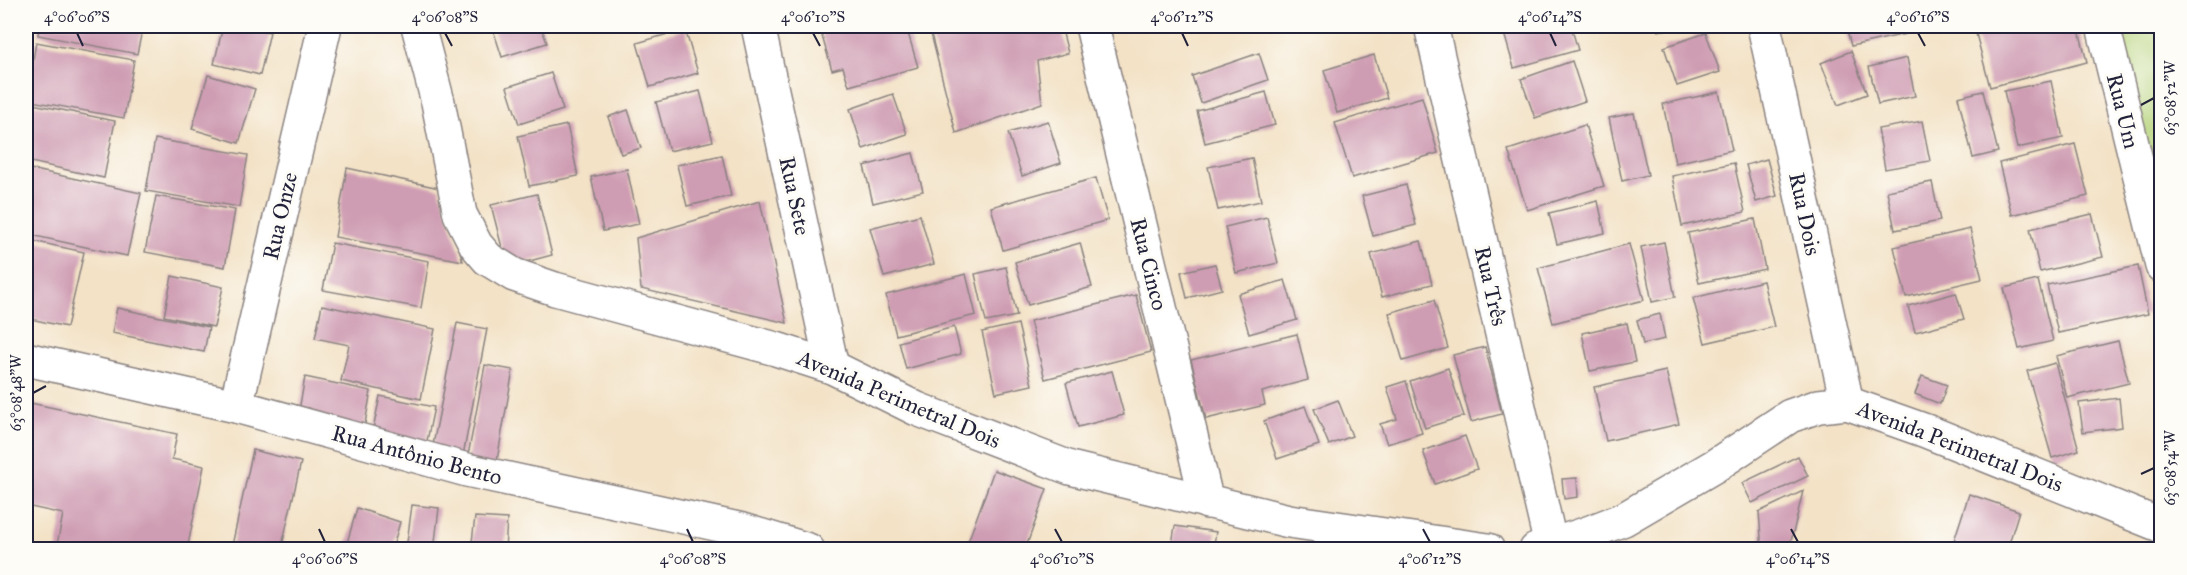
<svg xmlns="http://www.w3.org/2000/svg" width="2187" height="575" viewBox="0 0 2187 575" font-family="'IM FELL Great Primer',serif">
  <rect width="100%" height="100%" fill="#fdfcf7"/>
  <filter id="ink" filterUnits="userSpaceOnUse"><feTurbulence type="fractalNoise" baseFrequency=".0167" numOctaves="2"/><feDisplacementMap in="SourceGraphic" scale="12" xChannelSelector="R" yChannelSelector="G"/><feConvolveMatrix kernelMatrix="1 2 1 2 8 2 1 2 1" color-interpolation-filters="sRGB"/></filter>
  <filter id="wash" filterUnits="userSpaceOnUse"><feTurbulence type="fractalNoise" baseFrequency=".008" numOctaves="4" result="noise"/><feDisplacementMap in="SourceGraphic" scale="24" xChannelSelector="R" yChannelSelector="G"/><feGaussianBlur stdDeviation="1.35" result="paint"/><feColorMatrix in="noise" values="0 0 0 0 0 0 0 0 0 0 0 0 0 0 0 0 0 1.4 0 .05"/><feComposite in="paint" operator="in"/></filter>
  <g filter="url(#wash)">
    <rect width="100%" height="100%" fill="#f3e2c6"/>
    <polygon fill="#b4d278" stroke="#6b7a5a" stroke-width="1.5" points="2108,26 2161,26 2161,251"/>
    <g id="blocks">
      <g fill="#cf9db3">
        <polygon points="39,26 143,26 137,54 38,35"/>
        <polygon points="223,26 243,26 270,32 260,75 214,64"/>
        <polygon points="492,26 541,26 547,43 502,57"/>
        <polygon points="819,26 906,26 918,67 849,86 843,67 832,70"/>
        <polygon points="929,26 1061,26 1068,53 1037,61 1042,103 956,133"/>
        <polygon points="1502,26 1571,26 1578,50 1514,68"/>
        <polygon points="1657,26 1680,26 1681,27 1658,31"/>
        <polygon points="1846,26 1913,26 1915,32 1851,46"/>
        <polygon points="1974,26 2078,26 2087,62 1990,87"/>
        <polygon points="685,29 698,73 650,87 637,43"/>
        <polygon points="1706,33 1720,72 1677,86 1664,47"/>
        <polygon points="36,42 134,60 124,118 26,100"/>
        <polygon points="1851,51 1867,94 1838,105 1821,63"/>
        <polygon points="1259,53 1268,80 1201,103 1192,76"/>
        <polygon points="1374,55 1387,98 1337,113 1324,70"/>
        <polygon points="1907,58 1915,96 1878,104 1869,67"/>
        <polygon points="1572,61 1585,101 1535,118 1521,79"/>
        <polygon points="551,73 563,110 519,124 507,87"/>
        <polygon points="208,75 255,89 239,143 192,129"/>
        <polygon points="2051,81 2063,138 2017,148 2004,91"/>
        <polygon points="700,91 713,141 669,151 656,102"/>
        <polygon points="1983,91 1998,152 1973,158 1958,97"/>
        <polygon points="1266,92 1275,125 1205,143 1197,111"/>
        <polygon points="1719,92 1732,150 1675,163 1663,104"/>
        <polygon points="893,94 907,134 863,149 850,109"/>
        <polygon points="1422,97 1438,153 1352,178 1335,123"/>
        <polygon points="28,103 115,121 104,178 26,161 26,114"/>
        <polygon points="628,110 641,148 621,154 608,117"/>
        <polygon points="1634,113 1648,175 1622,181 1609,118"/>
        <polygon points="1048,121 1061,163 1022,176 1008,133"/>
        <polygon points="1922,121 1930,161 1885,169 1878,129"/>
        <polygon points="567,125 578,176 529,186 518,136"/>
        <polygon points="1585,125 1604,186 1527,210 1508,150"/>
        <polygon points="155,139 248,155 239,207 146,191"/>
        <polygon points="2075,144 2088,196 2012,215 1999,163"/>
        <polygon points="913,153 923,191 873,203 864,166"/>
        <polygon points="722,155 731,196 687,206 677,165"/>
        <polygon points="1252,158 1261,201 1218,210 1208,167"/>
        <polygon points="1767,159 1777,196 1756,202 1746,165"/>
        <polygon points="1734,163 1745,212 1682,226 1672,176"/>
        <polygon points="26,168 141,193 127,256 26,234"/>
        <polygon points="347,168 439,188 463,261 335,237"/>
        <polygon points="627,169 639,224 603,231 591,177"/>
        <polygon points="1096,178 1108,220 1003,250 991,207"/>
        <polygon points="1932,182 1940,221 1895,230 1887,191"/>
        <polygon points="1406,185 1416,225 1373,236 1362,196"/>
        <polygon points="537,194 552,255 507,267 491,205"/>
        <polygon points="156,196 235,210 225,267 145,252"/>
        <polygon points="760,201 787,323 641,289 636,238"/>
        <polygon points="1598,201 1605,233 1557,244 1549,213"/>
        <polygon points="2092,214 2103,257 2040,272 2030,229"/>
        <polygon points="920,215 934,264 884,277 870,228"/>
        <polygon points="1267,217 1278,263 1236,273 1225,227"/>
        <polygon points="1755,219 1765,269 1699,283 1688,233"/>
        <polygon points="1970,229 1982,279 1906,297 1894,247"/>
        <polygon points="33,241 84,252 67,327 26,318 26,273"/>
        <polygon points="1421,241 1432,284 1382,297 1371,254"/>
        <polygon points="1664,242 1675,297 1652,302 1641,247"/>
        <polygon points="332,243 429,261 421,308 323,290"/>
        <polygon points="1080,243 1092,287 1028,305 1015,262"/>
        <polygon points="1629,244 1644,300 1553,323 1538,268"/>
        <polygon points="1215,264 1222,289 1187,298 1181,272"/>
        <polygon points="2138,266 2148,314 2058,333 2047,285"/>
        <polygon points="1006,267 1017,316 986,322 975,274"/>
        <polygon points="966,274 976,315 896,335 886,295"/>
        <polygon points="172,276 223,287 214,327 164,316"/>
        <polygon points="1285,280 1297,320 1249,334 1238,294"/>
        <polygon points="2038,280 2053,341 2019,349 2004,288"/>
        <polygon points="1763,281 1774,327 1705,343 1693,298"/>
        <polygon points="1956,293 1964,319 1915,332 1908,306"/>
        <polygon points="1136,295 1151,352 1045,379 1030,321"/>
        <polygon points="1434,300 1448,348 1403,361 1389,313"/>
        <polygon points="322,305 435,329 421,399 341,381 349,345 315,338"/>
        <polygon points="117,308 209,327 204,352 112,333"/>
        <polygon points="1660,314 1665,339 1643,344 1637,320"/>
        <polygon points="457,323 487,329 462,461 431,455"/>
        <polygon points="1627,323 1635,362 1590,371 1582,333"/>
        <polygon points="1018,324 1032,385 996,393 982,332"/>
        <polygon points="954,327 961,354 906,369 899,342"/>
        <polygon points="1297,334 1308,380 1262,392 1265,405 1206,419 1191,360"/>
        <polygon points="2118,341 2129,383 2067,398 2056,356"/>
        <polygon points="1485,347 1502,414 1471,422 1453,355"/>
        <polygon points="2055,363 2079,450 2052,458 2027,371"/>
        <polygon points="485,365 513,370 496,466 467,461"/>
        <polygon points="1448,368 1464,416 1425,428 1410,381"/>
        <polygon points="1112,371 1124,415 1078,427 1066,383"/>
        <polygon points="1666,371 1679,424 1606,441 1594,387"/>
        <polygon points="1922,376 1947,385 1940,404 1915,394"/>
        <polygon points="305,377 371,391 364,429 298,416"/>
        <polygon points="1406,381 1422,433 1387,444 1380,424 1397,419 1387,387"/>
        <polygon points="380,396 434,407 426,446 372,434"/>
        <polygon points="2119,398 2122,427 2083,432 2079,403"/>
        <polygon points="1338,400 1352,436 1329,445 1314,409"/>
        <polygon points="26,402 177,434 172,459 204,466 187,550 56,550 63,514 26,506"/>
        <polygon points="1305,406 1319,445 1277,459 1264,421"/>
        <polygon points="1465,436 1477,469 1435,484 1423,451"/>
        <polygon points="253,450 301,462 281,550 231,550"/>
        <polygon points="1798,456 1808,476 1752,503 1742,483"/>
        <polygon points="994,470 1047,489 1025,550 965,550"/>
        <polygon points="1577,478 1578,497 1564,499 1562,479"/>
        <polygon points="1803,491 1789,550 1762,550 1759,512"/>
        <polygon points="1969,494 2019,511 2007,550 1951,550"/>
        <polygon points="412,505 439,508 434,550 406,550"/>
        <polygon points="357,508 400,522 392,550 345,550"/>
        <polygon points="475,517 507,519 505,550 471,550"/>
        <polygon points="1175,526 1216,532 1213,550 1171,550"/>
      </g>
    </g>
  </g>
  <g filter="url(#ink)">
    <use href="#blocks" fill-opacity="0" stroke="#8a8280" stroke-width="1.5"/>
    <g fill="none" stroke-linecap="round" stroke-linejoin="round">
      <g stroke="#8a8280" stroke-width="36">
        <g id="street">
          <polyline points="418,26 438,102 460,214 476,245 488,259 514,275 555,289 776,349 832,367 917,409 1070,468 1289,521 1488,550"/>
          <polyline points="758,26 832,367"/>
          <polyline points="1092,26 1207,502"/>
          <polyline points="1431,26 1551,546"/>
          <polyline points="1764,26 1847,403"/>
          <polyline points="2103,26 2162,266"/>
          <polyline points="26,359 236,406 467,470 739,529 808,550"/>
          <polyline points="236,406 325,26"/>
          <polyline points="1536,550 1588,533 1624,519 1716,465 1790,416 1819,406 1847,403 1926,431 2162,526"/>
        </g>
      </g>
      <use href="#street" stroke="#fff" stroke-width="33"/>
    </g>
  </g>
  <path fill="none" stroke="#22223b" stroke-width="2" d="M 77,33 L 83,46M 445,33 L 452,46M 813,33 L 820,46M 1182,33 L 1188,46M 1550,33 L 1556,46M 1918,33 L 1925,46M 2141,105 L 2154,98M 33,393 L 46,386M 2141,474 L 2154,468M 319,529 L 325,542M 687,529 L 693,542M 1055,529 L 1062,542M 1423,529 L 1430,542M 1791,529 L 1798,542"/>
  <g text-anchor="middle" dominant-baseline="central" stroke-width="6" stroke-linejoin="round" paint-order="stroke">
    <g font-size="22" fill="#22223b" stroke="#fdfcf7">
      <text transform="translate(2123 111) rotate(76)">Rua Um</text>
      <text transform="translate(795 196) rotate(78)">Rua Sete</text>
      <text transform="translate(1805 214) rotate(78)">Rua Dois</text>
      <text transform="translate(280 216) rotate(-77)">Rua Onze</text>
      <text transform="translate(1149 264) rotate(76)">Rua Cinco</text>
      <text transform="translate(1491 286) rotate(77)">Rua Três</text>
      <text transform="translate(899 399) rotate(23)">Avenida Perimetral Dois</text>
      <text transform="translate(1960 446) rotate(21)">Avenida Perimetral Dois</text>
      <text transform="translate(417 455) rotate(15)">Rua Antônio Bento</text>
    </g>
  </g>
  <rect width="2187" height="575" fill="none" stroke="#fdfcf7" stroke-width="66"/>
  <rect x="33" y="33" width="2121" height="509" fill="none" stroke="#22223b" stroke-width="2"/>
  <g font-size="15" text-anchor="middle" fill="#22223b">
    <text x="77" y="22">4°06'06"S</text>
    <text x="445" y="22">4°06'08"S</text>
    <text x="813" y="22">4°06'10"S</text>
    <text x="1182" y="22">4°06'12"S</text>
    <text x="1550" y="22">4°06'14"S</text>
    <text x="1918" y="22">4°06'16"S</text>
    <text transform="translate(2170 98) rotate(-90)" y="5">63°08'52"W</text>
    <text transform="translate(16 393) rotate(-90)" y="5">63°08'48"W</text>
    <text transform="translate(2170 468) rotate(-90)" y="5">63°08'54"W</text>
    <text x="325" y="564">4°06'06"S</text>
    <text x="693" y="564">4°06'08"S</text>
    <text x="1062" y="564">4°06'10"S</text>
    <text x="1430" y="564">4°06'12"S</text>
    <text x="1798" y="564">4°06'14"S</text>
  </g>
</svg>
